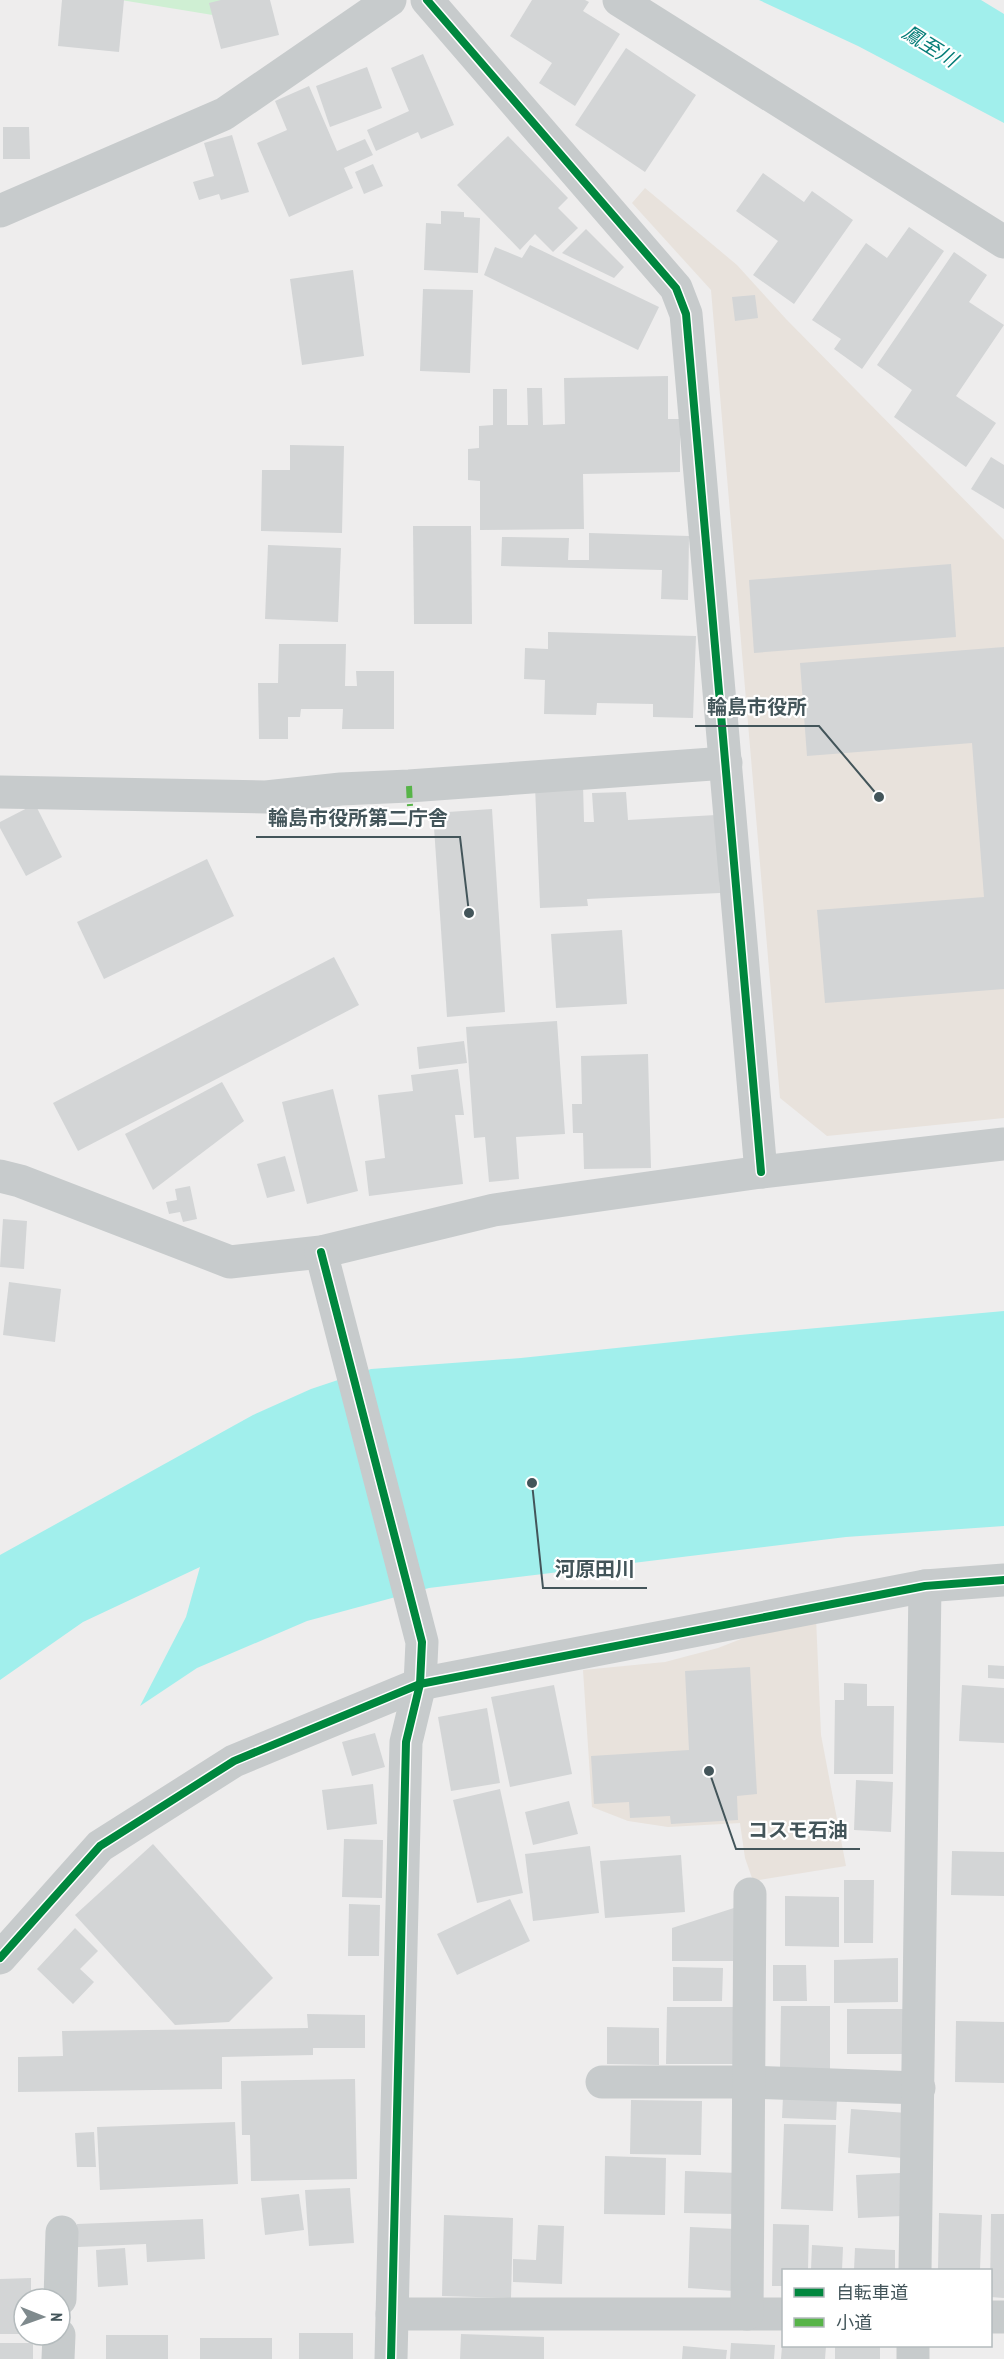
<svg xmlns="http://www.w3.org/2000/svg" width="1004" height="2359" viewBox="0 0 1004 2359" font-family="'PT Sans Narrow','Noto Sans JP',sans-serif">
  <rect width="100%" height="100%" fill="#eeeded"/>
  <g fill="#e8e2dc">
    <polygon points="645,188 737,265 786,319 1004,540 1004,1118 827,1136 780,1098 711,290 632,203"/>
    <polygon points="816,1617 821,1735 846,1866 753,1881 745,1858 740,1823 668,1827 628,1821 592,1807 583,1670 665,1662 718,1648 777,1625"/>
  </g>
  <polygon fill="#cfefd3" points="121,0 247,0 225,17"/>
  <g fill="#a1efec">
    <polygon points="759,0 981,0 1004,14 1004,123 858,46"/>
    <polygon points="1004,1311 1004,1526 846,1537 429,1588 307,1621 197,1668 140,1706 186,1617 200,1567 83,1622 0,1680 0,1555 253,1415 311,1389 371,1369 521,1358 740,1335"/>
  </g>
  <g fill="#d3d5d6">
    <polygon points="62,0 124,0 119,52 58,46"/>
    <polygon points="221,0 270,0 279,35 221,49 209,3"/>
    <polygon points="532,0 585,0 589,2 583,11 620,34 575,106 539,83 552,63 510,36"/>
    <polygon points="626,48 696,95 645,172 575,125"/>
    <polygon points="423,54 454,125 421,139 418,132 376,151 367,130 409,111 391,68"/>
    <polygon points="367,67 382,108 330,127 316,86"/>
    <polygon points="309,86 337,151 365,139 373,155 344,168 353,188 289,217 257,143 287,130 275,101"/>
    <polygon points="3,127 29,127 30,159 3,159"/>
    <polygon points="232,135 249,192 221,200 219,194 199,200 193,182 214,176 204,143"/>
    <polygon points="508,136 568,198 558,208 578,228 553,252 535,234 520,250 457,185"/>
    <polygon points="373,164 383,186 364,194 355,172"/>
    <polygon points="763,173 804,202 812,191 853,220 794,304 753,275 778,241 736,211"/>
    <polygon points="441,211 464,212 464,217 480,218 478,273 424,270 426,223 441,224"/>
    <polygon points="909,227 944,251 862,369 834,349 841,339 812,320 866,243 887,258"/>
    <polygon points="586,229 624,267 614,278 562,253"/>
    <polygon points="530,245 659,307 638,350 484,275 495,247 522,258"/>
    <polygon points="954,252 987,275 969,302 1004,325 956,396 996,423 966,467 894,417 912,390 877,365"/>
    <polygon points="353,270 364,356 302,365 290,279"/>
    <polygon points="423,289 473,290 470,373 420,371"/>
    <polygon points="755,295 758,318 735,321 732,297"/>
    <polygon points="668,376 668,419 680,419 680,472 583,474 584,529 480,530 480,481 468,480 468,449 479,448 479,426 493,425 493,389 507,389 507,425 528,425 527,388 542,388 543,425 565,424 564,378"/>
    <polygon points="290,445 344,446 342,533 261,531 262,470 290,470"/>
    <polygon points="991,457 1004,465 1004,509 971,489"/>
    <polygon points="413,526 471,526 472,624 414,624"/>
    <polygon points="589,533 689,536 688,600 661,599 662,570 501,566 502,537 569,538 568,560 589,560"/>
    <polygon points="268,545 341,548 338,622 265,619"/>
    <polygon points="951,564 956,637 754,653 749,580"/>
    <polygon points="548,632 696,636 693,718 653,717 653,704 597,703 596,715 544,714 545,680 524,679 525,648 548,649"/>
    <polygon points="279,644 346,644 345,686 357,686 356,671 394,671 394,729 342,729 343,709 301,709 300,717 288,717 288,739 259,739 258,683 278,683"/>
    <polygon points="1004,647 1004,989 825,1003 817,910 984,897 972,743 807,756 800,663"/>
    <polygon points="583,784 584,822 594,822 592,793 626,792 628,820 716,815 720,893 587,899 588,906 540,908 535,786"/>
    <polygon points="35,804 62,857 26,876 0,828 0,822"/>
    <polygon points="492,809 505,1012 447,1017 433,813"/>
    <polygon points="207,859 234,916 104,979 77,922"/>
    <polygon points="622,930 627,1004 556,1008 551,934"/>
    <polygon points="334,957 359,1005 78,1151 53,1103"/>
    <polygon points="557,1021 565,1134 516,1137 519,1179 489,1182 485,1137 474,1138 466,1027"/>
    <polygon points="464,1041 467,1063 419,1069 417,1047"/>
    <polygon points="648,1054 651,1168 584,1169 583,1133 573,1133 572,1104 582,1104 581,1056"/>
    <polygon points="458,1069 464,1115 455,1115 463,1184 369,1196 365,1161 385,1158 378,1095 413,1091 411,1075"/>
    <polygon points="222,1082 244,1121 153,1190 125,1134"/>
    <polygon points="333,1089 358,1191 307,1204 282,1102"/>
    <polygon points="285,1156 295,1191 267,1198 257,1164"/>
    <polygon points="190,1186 197,1219 183,1222 180,1212 169,1214 166,1202 177,1200 175,1189"/>
    <polygon points="3,1219 27,1221 24,1269 0,1267"/>
    <polygon points="9,1282 61,1289 55,1342 3,1335"/>
    <polygon points="988,1665 1004,1666 1004,1679 988,1678"/>
    <polygon points="750,1667 757,1794 737,1796 738,1820 671,1824 670,1816 630,1818 629,1802 594,1804 591,1756 689,1750 685,1671"/>
    <polygon points="844,1683 867,1684 867,1706 894,1706 893,1774 834,1774 835,1700 844,1700"/>
    <polygon points="554,1685 572,1774 510,1787 491,1697"/>
    <polygon points="962,1685 1004,1688 1004,1743 959,1741"/>
    <polygon points="487,1708 500,1783 451,1791 438,1717"/>
    <polygon points="375,1733 385,1767 352,1776 342,1742"/>
    <polygon points="856,1780 893,1782 891,1832 854,1830"/>
    <polygon points="373,1784 377,1824 327,1830 322,1790"/>
    <polygon points="500,1789 523,1893 477,1903 453,1800"/>
    <polygon points="569,1801 578,1834 533,1845 525,1812"/>
    <polygon points="344,1839 383,1840 382,1898 342,1897"/>
    <polygon points="153,1844 273,1978 229,2022 175,2025 75,1915"/>
    <polygon points="590,1846 599,1913 533,1921 525,1854"/>
    <polygon points="952,1851 1004,1852 1004,1896 951,1895"/>
    <polygon points="681,1855 685,1912 605,1918 600,1861"/>
    <polygon points="844,1880 874,1880 873,1943 844,1943"/>
    <polygon points="785,1896 839,1897 839,1947 785,1946"/>
    <polygon points="510,1899 530,1941 457,1975 437,1934"/>
    <polygon points="349,1904 380,1905 379,1956 348,1956"/>
    <polygon points="737,1907 738,1961 672,1961 672,1928"/>
    <polygon points="75,1928 98,1951 80,1969 94,1982 73,2004 37,1969"/>
    <polygon points="898,1958 898,2002 834,2003 834,1960"/>
    <polygon points="773,1965 806,1965 807,2001 773,2001"/>
    <polygon points="673,1967 723,1968 722,2001 673,2001"/>
    <polygon points="781,2006 830,2006 830,2069 780,2069"/>
    <polygon points="667,2007 736,2007 735,2064 666,2064"/>
    <rect x="847" y="2009" width="58" height="45"/>
    <polygon points="307,2014 365,2015 365,2048 313,2048 313,2055 222,2057 222,2089 18,2092 18,2057 63,2056 62,2031 308,2028"/>
    <polygon points="956,2021 1004,2022 1004,2083 955,2082"/>
    <polygon points="607,2027 659,2028 659,2065 607,2064"/>
    <polygon points="355,2079 357,2179 251,2181 250,2135 242,2135 241,2081"/>
    <polygon points="783,2097 837,2099 836,2120 782,2118"/>
    <polygon points="631,2100 702,2101 701,2155 630,2154"/>
    <polygon points="851,2109 907,2113 903,2158 848,2153"/>
    <polygon points="235,2122 238,2184 100,2190 97,2127"/>
    <polygon points="784,2124 836,2125 833,2211 781,2209"/>
    <polygon points="94,2132 96,2167 77,2167 75,2133"/>
    <polygon points="605,2156 666,2158 665,2215 604,2214"/>
    <polygon points="685,2171 738,2173 737,2214 684,2213"/>
    <polygon points="901,2173 902,2216 858,2218 856,2175"/>
    <polygon points="350,2188 354,2243 309,2246 305,2190"/>
    <polygon points="299,2194 304,2230 265,2235 261,2198"/>
    <polygon points="939,2213 982,2215 980,2270 938,2270"/>
    <polygon points="991,2214 1004,2214 1004,2298 990,2297"/>
    <polygon points="444,2215 513,2218 511,2298 442,2296"/>
    <polygon points="203,2219 205,2259 147,2262 146,2244 78,2247 77,2224"/>
    <polygon points="773,2224 809,2225 808,2270 784,2270 784,2286 772,2286"/>
    <polygon points="538,2225 564,2226 562,2284 513,2282 513,2259 536,2260"/>
    <polygon points="690,2227 736,2229 734,2291 688,2288"/>
    <polygon points="812,2245 843,2247 842,2270 811,2270"/>
    <polygon points="125,2248 128,2285 98,2287 96,2250"/>
    <polygon points="855,2248 895,2250 895,2270 854,2270"/>
    <polygon points="31,2278 31,2299 24,2299 24,2334 0,2334 0,2279"/>
    <rect x="299" y="2333" width="54" height="26"/>
    <polygon points="461,2334 544,2337 544,2359 460,2359"/>
    <rect x="106" y="2335" width="62" height="24"/>
    <rect x="200" y="2338" width="72" height="21"/>
    <rect x="0" y="2343" width="33" height="16"/>
    <polygon points="731,2343 775,2345 774,2359 730,2359"/>
    <polygon points="683,2346 727,2350 726,2359 682,2359"/>
    <polygon points="782,2346 826,2346 825,2359 781,2359"/>
    <rect x="835" y="2346" width="45" height="13"/>
  </g>
  <g fill="none" stroke-linecap="round" stroke-linejoin="round">
    <g stroke="#c7cbcc" stroke-width="33">
      <polyline points="427,0 676,288 686,314 761,1172"/>
      <polyline points="619,0 1004,242"/>
      <polyline points="0,211 224,114 390,0"/>
      <polyline points="0,792 266,797 341,789 409,786 726,763"/>
      <polyline points="0,1176 20,1181 230,1262 321,1252 494,1210 761,1172 1004,1144"/>
      <polyline points="321,1252 422,1642 420,1684 406,1742 391,2359"/>
      <polyline points="0,1958 100,1846 234,1761 420,1684 925,1586 1004,1580"/>
      <polyline points="602,2082 750,2082 919,2088"/>
      <polyline points="915,2270 925,1586"/>
      <polyline points="60,2299 62,2232"/>
      <polyline points="392,2314 784,2314"/>
      <polyline points="747,2314 750,1894"/>
      <polyline points="990,2317 1004,2317"/>
      <polyline points="58,2359 59,2335"/>
      <polyline points="913,2359 913,2346"/>
    </g>
    <polyline stroke="#57b448" stroke-width="6" stroke-dasharray="12 6" stroke-linecap="butt" points="409,786 410,806"/>
    <g stroke="#fff" stroke-width="11">
      <g id="cycleway">
        <polyline points="427,0 676,288 686,314 761,1172"/>
        <polyline points="321,1252 422,1642 420,1684 406,1742 391,2359"/>
        <polyline points="0,1958 100,1846 234,1761 420,1684 925,1586 1004,1580"/>
      </g>
    </g>
    <use href="#cycleway" stroke="#00873e" stroke-width="8"/>
  </g>
  <g text-anchor="middle" dominant-baseline="central" stroke-width="4.5" stroke-linejoin="round" paint-order="stroke">
    <g font-size="20" font-style="italic" fill="#087e79" stroke="#fff">
      <text transform="translate(930 46) rotate(32)">鳳至川</text>
    </g>
  </g>
  <path fill="none" stroke="#43555a" stroke-width="2" d="M879 797L819 726H695M469 913L460 837H256M532 1483L543 1588H647M709 1771L736 1849H860"/>
  <g fill="#43555a" stroke="#fff" stroke-width="2">
    <circle cx="879" cy="797" r="6"/>
    <circle cx="469" cy="913" r="6"/>
    <circle cx="532" cy="1483" r="6"/>
    <circle cx="709" cy="1771" r="6"/>
  </g>
  <g font-size="20" text-anchor="middle" font-weight="bold" fill="#43555a" stroke="#fff" stroke-width="4.5" stroke-linejoin="round" paint-order="stroke">
    <text x="757" y="714">輪島市役所</text>
    <text x="358" y="825">輪島市役所第二庁舎</text>
    <text x="595" y="1576">河原田川</text>
    <text x="798" y="1837">コスモ石油</text>
  </g>
  <rect x="782" y="2269" width="210" height="78" fill="#ffffff" stroke="#b4bbbd" stroke-width="1.5"/>
  <rect x="794" y="2288" width="30" height="9" fill="#00873e" stroke="#b4bbbd" stroke-width="1.5"/>
  <text x="836" y="2299" font-size="18" fill="#43555a">自転車道</text>
  <rect x="794" y="2318" width="30" height="9" fill="#57b448" stroke="#b4bbbd" stroke-width="1.5"/>
  <text x="836" y="2329" font-size="18" fill="#43555a">小道</text>
  <g transform="translate(42 2317) rotate(91)"><circle r="28" fill="#ffffff" stroke="#b4bbbd" stroke-width="1.5"/>
  <path d="M0-4.5L10 22L0 15L-10 22Z" fill="#7f8a8d"/>
  <text y="-9" font-size="16" font-weight="bold" text-anchor="middle" fill="#43555a">N</text>
  </g>
</svg>
